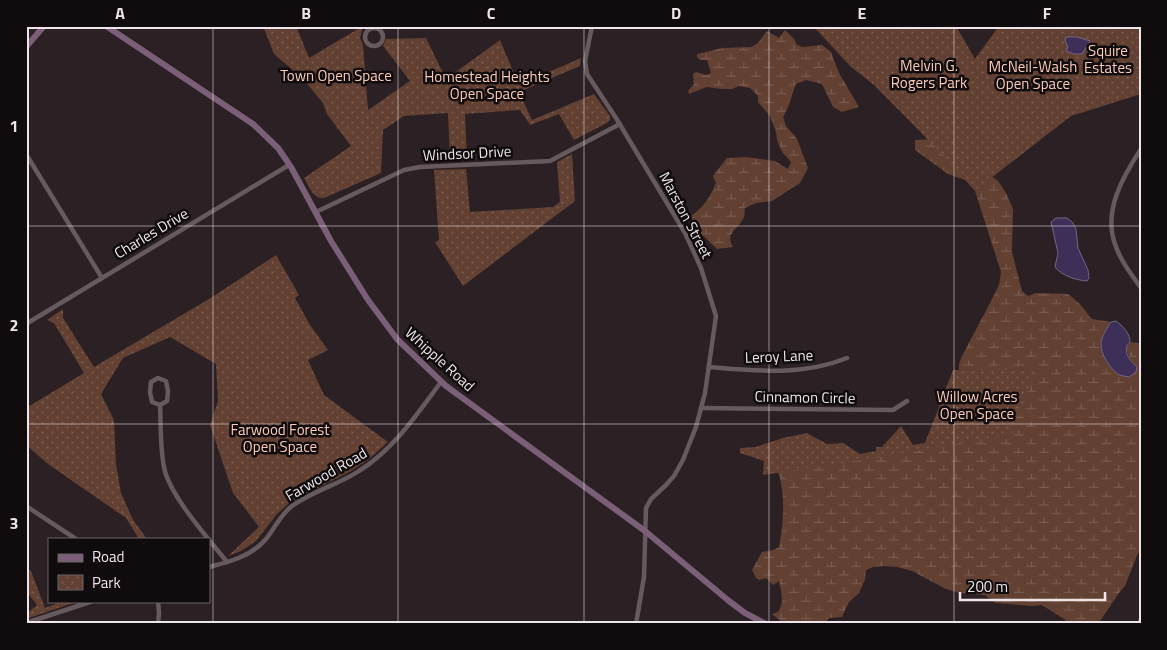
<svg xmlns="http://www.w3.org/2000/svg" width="1167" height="650" viewBox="0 0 1167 650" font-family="'Titillium Web',sans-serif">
  <defs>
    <pattern id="wetland-marsh" width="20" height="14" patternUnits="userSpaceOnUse" patternTransform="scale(1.25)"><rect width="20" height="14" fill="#624032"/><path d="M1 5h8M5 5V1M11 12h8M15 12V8" fill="none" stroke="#795b50"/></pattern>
    <pattern id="park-dots" width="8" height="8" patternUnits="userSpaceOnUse" patternTransform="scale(1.25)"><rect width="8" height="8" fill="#624032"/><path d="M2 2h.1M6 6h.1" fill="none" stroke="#795b50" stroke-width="1.8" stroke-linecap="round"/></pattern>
  </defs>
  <rect width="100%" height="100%" fill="#2b2024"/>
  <g fill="url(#wetland-marsh)">
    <path d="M 785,30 L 794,39 L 797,45 L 803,47 L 822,45 L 831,52 L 839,73 L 859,107 L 842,112 L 833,107 L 822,84 L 806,80 L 796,84 C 791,96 790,106 783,117 L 786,126 L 797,139 L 808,168 L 800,183 L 772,201 L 756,203 L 745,208 C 744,211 745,215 744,217 C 739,229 724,233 733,247 L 717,249 L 695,228 L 691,216 C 704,207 710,197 716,183 L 713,176 L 727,158 L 746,157 L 775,161 L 788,169 L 791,162 L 782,152 L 777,140 L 776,132 L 770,116 L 758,102 L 758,96 L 750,88 L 739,86 L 732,89 L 721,89 L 707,87 L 689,94 L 688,91 L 694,84 L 693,74 L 696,72 L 706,75 L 711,73 L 707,60 L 700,60 L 697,57 L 697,54 L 722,48 L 751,47 L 758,43 L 767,31 L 779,38 Z"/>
    <path d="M 932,139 L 990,175 L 998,181 L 1006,193 L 1013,209 L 1012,252 L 1022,291 L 1028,296 L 1036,293 L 1068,294 L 1079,303 L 1092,319 L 1111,322 C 1096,342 1100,356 1117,373 L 1131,363 L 1126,348 L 1130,342 L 1139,343 L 1141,345 L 1141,552 L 1138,553 L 1125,586 L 1119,593 L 1098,624 L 1069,624 L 1064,619 L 1042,605 L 1033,606 L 995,603 L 985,595 L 959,593 L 946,589 L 912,571 L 897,567 L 884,566 L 873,567 L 866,570 L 865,580 L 859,593 L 849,602 L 842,617 L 829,618 L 824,624 L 784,624 L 772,614 L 778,612 C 785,601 781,593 779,581 L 773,585 L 766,578 L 759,580 L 756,578 L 752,570 L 762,552 L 773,550 L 779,547 C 784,521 786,491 776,466 L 930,448 L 959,374 L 959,364 L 962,356 L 991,301 L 999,285 L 1001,272 L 975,191 L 965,180 L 948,174 L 915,150 L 915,140 Z"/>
  </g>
  <g fill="url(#park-dots)">
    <path d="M 263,26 L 296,26 L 309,58 L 363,26 L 360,38 L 363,45 L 368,110 L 410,81 L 383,46 L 386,39 L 426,38 L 446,79 L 500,40 L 519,85 L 581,58 L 580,66 L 519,92 L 532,120 L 594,94 L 610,116 L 610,120 L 607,123 L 574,140 L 559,114 L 530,125 L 520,110 L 465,114 L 467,158 L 450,159 L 448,113 L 404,116 L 383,130 L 381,173 L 324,198 C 313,199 309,186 304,178 L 351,146 L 327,114 L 323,103 L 303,79 L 274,54 Z"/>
    <polygon points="813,26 956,26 975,59 999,26 1141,26 1141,94 1071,116 977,189 874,85 850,66"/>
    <polygon points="572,154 575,201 463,286 435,242 439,240 434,170 466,169 470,212 553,207 560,202 557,162"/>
    <polygon points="276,255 299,295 295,298 310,325 328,350 308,360 324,395 388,442 369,459 351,471 290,502 277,514 256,541 241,551 228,556 259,527 233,493 210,425 218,401 216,364 170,337 123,358 101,394 114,420 116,464 121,493 133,520 147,539 139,539 126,518 48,464 26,445 26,408 84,373 54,323 47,320 63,309 63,318 94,367 209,299"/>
    <polygon points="1036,369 1012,434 887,456 763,475 764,461 740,453 740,448 756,447 783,438 807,433 827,444 843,443 860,454 876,451 876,447 882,447 901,426 913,445 925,443 953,370"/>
    <polygon points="26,568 31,571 45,608 63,601 79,601 26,619 26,614 37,605 26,591"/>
  </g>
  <g fill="#3d2f58" stroke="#726684">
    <polygon points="1066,37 1077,37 1090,41 1082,54 1074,54 1066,51 1068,47 1065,40"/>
    <path d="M 1056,218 L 1067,218 L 1073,223 L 1076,229 L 1078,248 L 1088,270 L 1089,278 L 1087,281 C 1076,280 1062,276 1055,267 L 1058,253 L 1051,222 Z"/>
    <path d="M 1116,321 C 1122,325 1131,335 1130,342 C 1129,343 1128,344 1127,346 C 1124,354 1131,362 1137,367 L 1136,372 L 1129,377 C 1125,376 1121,376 1118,374 C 1110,369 1100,353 1101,343 C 1102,336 1107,328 1111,322 Z"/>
  </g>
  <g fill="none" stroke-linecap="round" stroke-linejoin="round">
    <g stroke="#675a5f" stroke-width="4.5">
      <polyline points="592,26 585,61 587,74 616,118 685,233 701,268 716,316 705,393 696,427 683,460 674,476 666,485 651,499 646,508 644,577 636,624"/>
      <circle cx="374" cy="37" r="9"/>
      <path d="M 1141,149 C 1123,176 1103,211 1115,244 C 1120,260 1131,274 1141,288"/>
      <polyline points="26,154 102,278"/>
      <polyline points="316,212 404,170 420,167 550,161 620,124"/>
      <polyline points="26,324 289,165"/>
      <path d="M 709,367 C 756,371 803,376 847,358"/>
      <path d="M 160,405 L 152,402 L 150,392 L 151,382 L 158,378 L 166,381 L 168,391 L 167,401 L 160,405 C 161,425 160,447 164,467 C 169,495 208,538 227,562"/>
      <polyline points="701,408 893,410 907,401"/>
      <polyline points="26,506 76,539"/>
      <path d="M 209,567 C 229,562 252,556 266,539 C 275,528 280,515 292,506 C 312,491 338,485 359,471 C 394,449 417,414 441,382"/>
      <polyline points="26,623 93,601"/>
      <polyline points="158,624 159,613 158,601"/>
      <polyline points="1139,624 1141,619"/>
    </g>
    <g stroke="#7b5e77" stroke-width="6">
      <polyline points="106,26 253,124 278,148 291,167 331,241 368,300 397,339 446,386 645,531 729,601 745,613 766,624"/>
      <polyline points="26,47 44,26"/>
    </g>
  </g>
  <path fill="none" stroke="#ede5e9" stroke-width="1" stroke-opacity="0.55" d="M 213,26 L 213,624M 398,26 L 398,624M 584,26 L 584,624M 769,26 L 769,624M 954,26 L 954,624M 26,226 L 1141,226M 26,424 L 1141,424"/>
  <g text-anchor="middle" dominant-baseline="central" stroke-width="5" stroke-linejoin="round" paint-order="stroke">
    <g font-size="15" fill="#fccbb8" stroke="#100b0d">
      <text x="1108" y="50">Squire<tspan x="1108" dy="17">Estates</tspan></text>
      <text x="929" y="65">Melvin G.<tspan x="929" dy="17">Rogers Park</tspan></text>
      <text x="1033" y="66">McNeil-Walsh<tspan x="1033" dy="17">Open Space</tspan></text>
      <text x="336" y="75">Town Open Space</text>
      <text x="487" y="76">Homestead Heights<tspan x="487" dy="17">Open Space</tspan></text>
      <text x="977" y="396">Willow Acres<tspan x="977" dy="17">Open Space</tspan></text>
      <text x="280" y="429">Farwood Forest<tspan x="280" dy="17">Open Space</tspan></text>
    </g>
    <g font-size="15" fill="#ede5e9" stroke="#100b0d">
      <text transform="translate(467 153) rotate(-3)">Windsor Drive</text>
      <text transform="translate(686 215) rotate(62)">Marston Street</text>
      <text transform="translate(151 233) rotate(-31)">Charles Drive</text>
      <text transform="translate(779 356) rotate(-2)">Leroy Lane</text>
      <text transform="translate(440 359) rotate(42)">Whipple Road</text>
      <text transform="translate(805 397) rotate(1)">Cinnamon Circle</text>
      <text transform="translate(326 474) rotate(-30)">Farwood Road</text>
    </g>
  </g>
  <rect width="1167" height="650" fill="none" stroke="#100b0d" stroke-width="55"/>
  <rect x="48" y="538" width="162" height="65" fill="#100b0d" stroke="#686265"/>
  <rect x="58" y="554" width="25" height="8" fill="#7b5e77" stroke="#686265"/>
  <text x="92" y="562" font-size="15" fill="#ede5e9">Road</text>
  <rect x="58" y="575" width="25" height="15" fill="url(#park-dots)" stroke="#686265"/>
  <text x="92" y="588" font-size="15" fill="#ede5e9">Park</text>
  <path d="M960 592v8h145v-8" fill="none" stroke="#ede5e9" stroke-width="2.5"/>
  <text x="967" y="592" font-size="15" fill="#ede5e9" stroke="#100b0d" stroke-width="4" paint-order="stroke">200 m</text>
  <rect x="28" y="28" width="1112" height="594" fill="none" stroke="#ede5e9" stroke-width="2"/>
  <g font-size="16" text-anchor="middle" font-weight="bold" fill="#ede5e9">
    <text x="120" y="19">A</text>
    <text x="306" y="19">B</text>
    <text x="491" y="19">C</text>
    <text x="676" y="19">D</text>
    <text x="862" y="19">E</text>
    <text x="1047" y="19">F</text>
    <text x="14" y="132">1</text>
    <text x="14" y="331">2</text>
    <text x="14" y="529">3</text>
  </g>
</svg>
